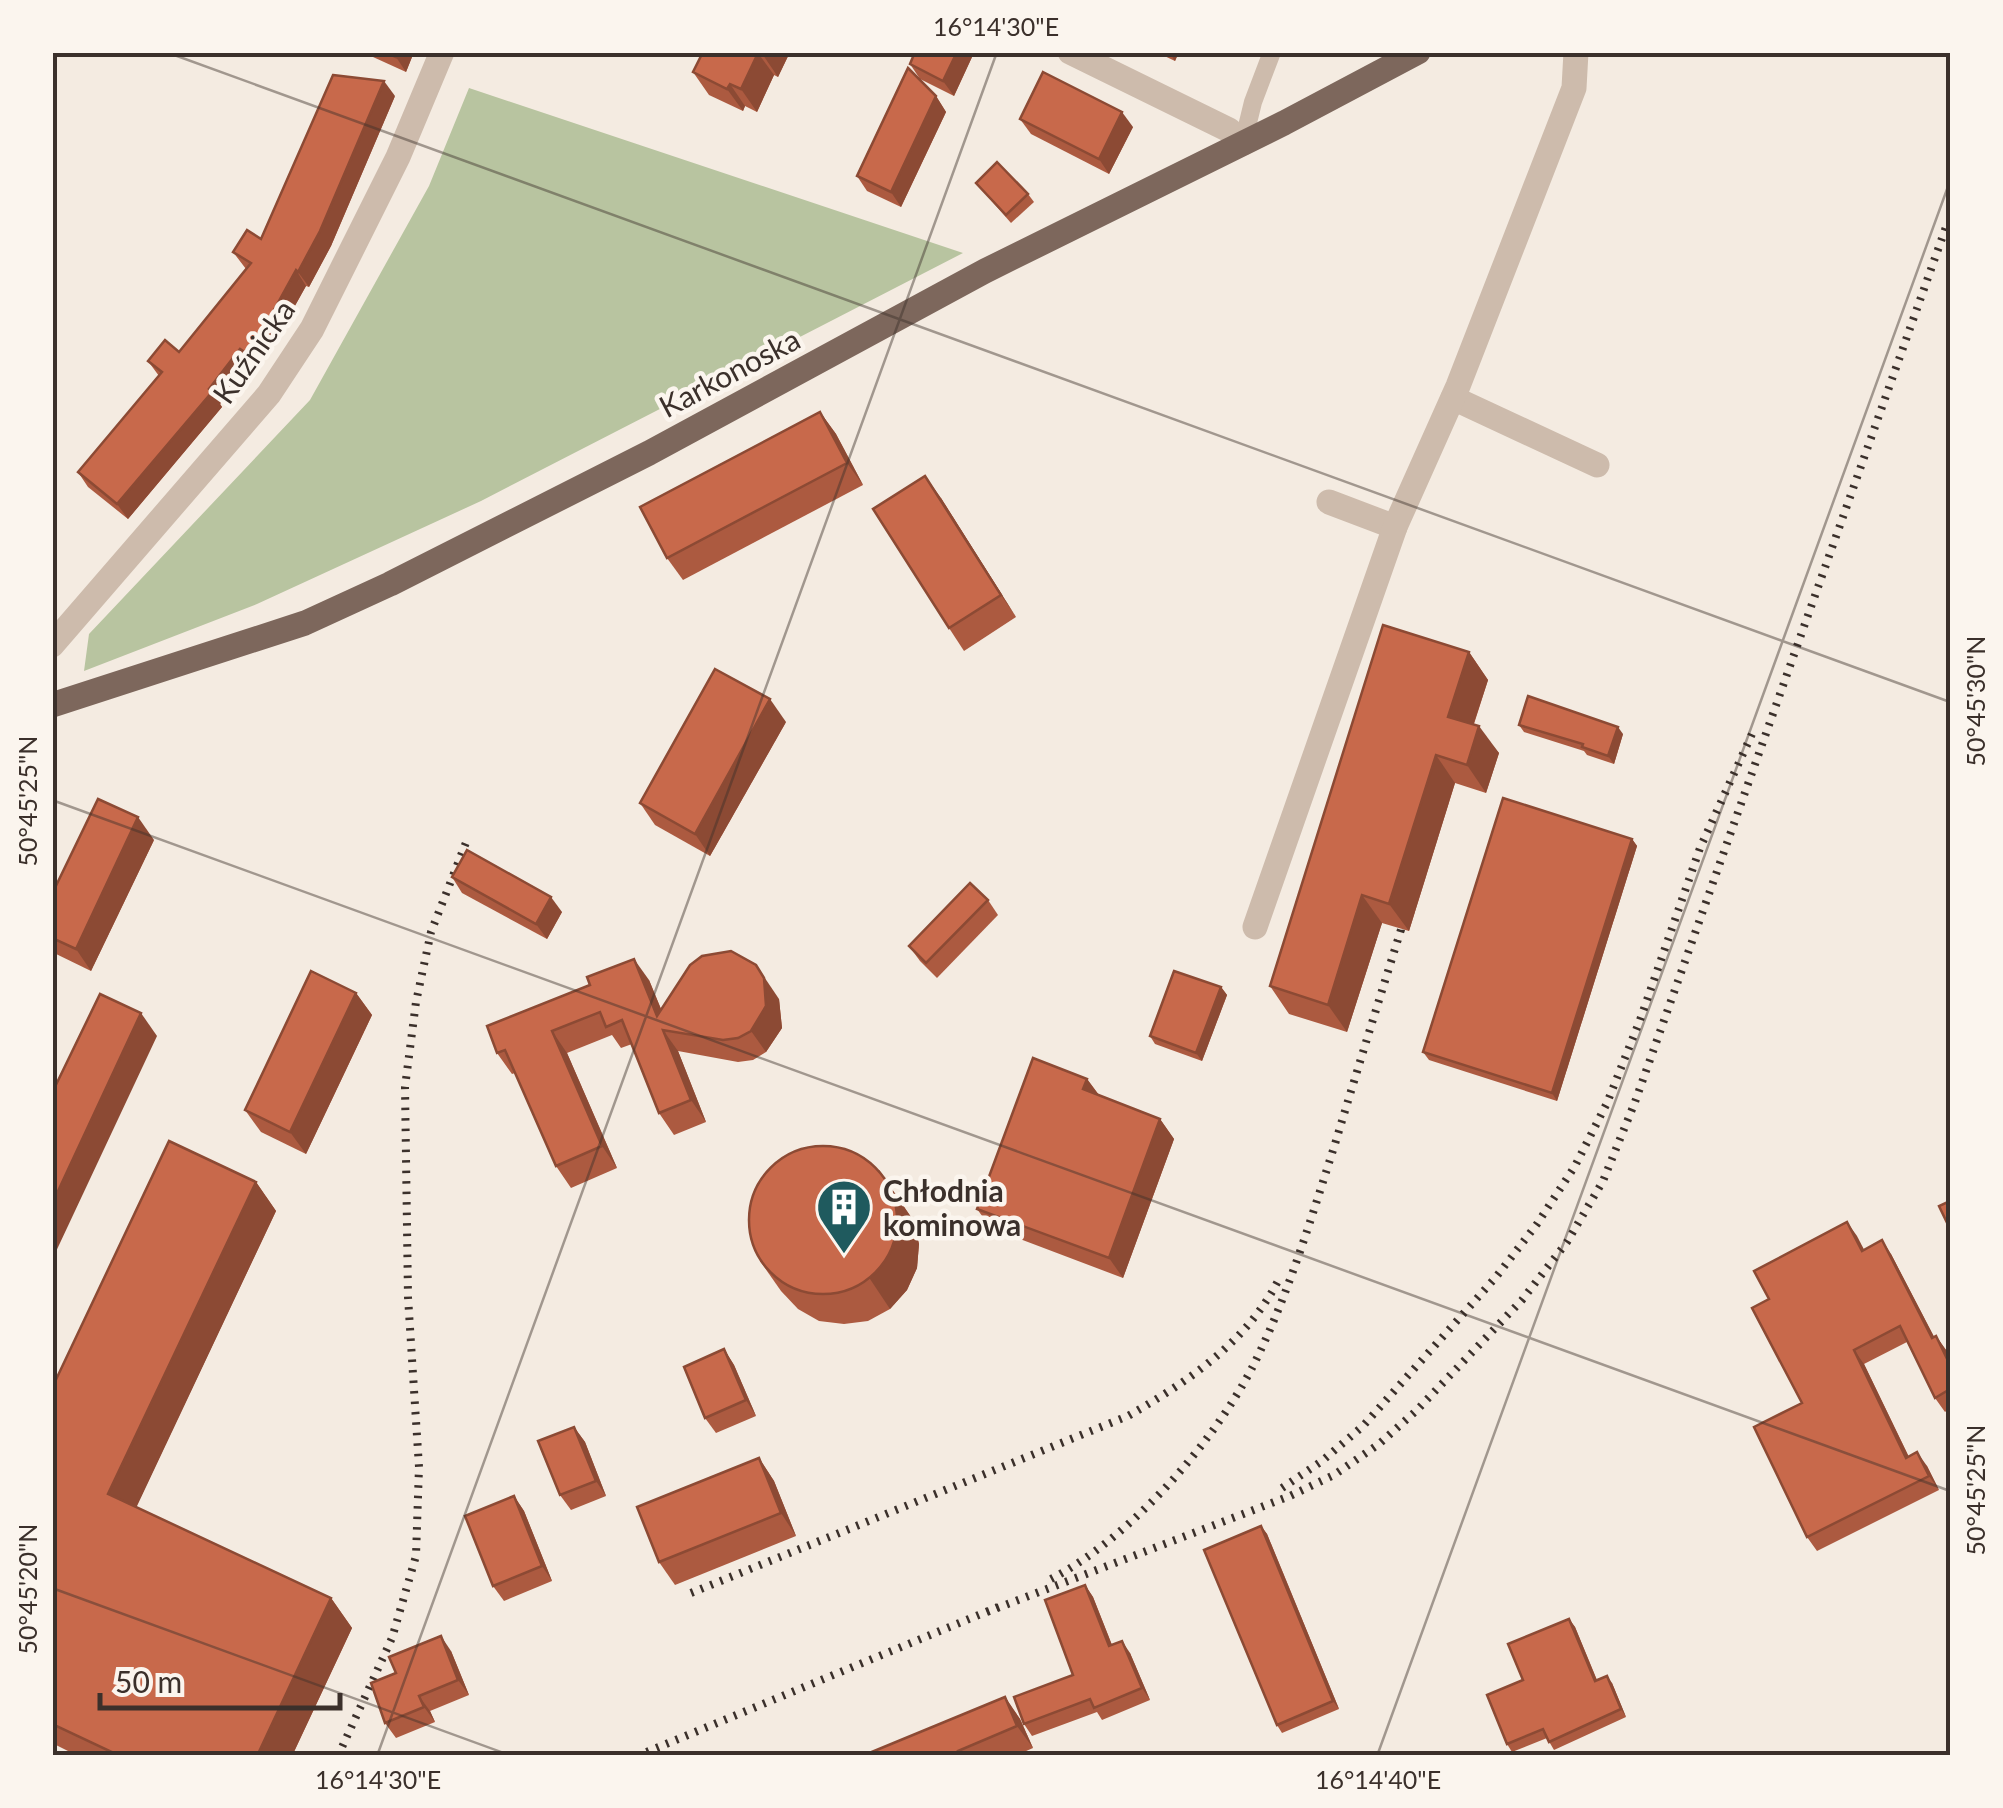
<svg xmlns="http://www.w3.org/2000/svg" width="2003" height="1808" viewBox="0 0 2003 1808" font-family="Lato,sans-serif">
  <rect width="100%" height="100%" fill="#f4ebe1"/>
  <polygon fill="#b8c4a0" points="469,88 963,253 481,501 257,604 84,671 89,634 310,400 429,186"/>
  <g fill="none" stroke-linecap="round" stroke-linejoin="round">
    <polyline stroke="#cdbbac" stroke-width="18" points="1243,143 1253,102 1272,52"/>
    <g stroke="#cdbbac" stroke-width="25">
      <polyline points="1070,52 1229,130 1243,143"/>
      <polyline points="1453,398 1597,465"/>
      <polyline points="1329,502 1395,527"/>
      <polyline points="52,645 269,394 312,329 398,157 442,52"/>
      <polyline points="1255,927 1395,527 1458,386 1574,88 1576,52"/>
    </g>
    <polyline stroke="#7d675c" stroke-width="25" points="52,705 305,623 390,584 649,453 985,271 1284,123 1418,52"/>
    <g stroke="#3b302b" stroke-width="8" stroke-dasharray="2.5 8" stroke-linecap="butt">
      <polyline points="1282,1488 1322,1461 1363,1426 1496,1277 1537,1224 1575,1166 1607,1103 1640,1020 1700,848 1752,734"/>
      <path d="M 1051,1579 C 1130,1538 1213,1444 1253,1366 C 1288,1296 1311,1219 1335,1144 C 1359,1064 1384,984 1409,904"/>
      <path d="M 691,1593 L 1128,1416 C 1187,1382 1246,1343 1278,1281"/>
      <polyline points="987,1612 1290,1496 1334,1475 1379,1444 1416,1411 1522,1300 1567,1242 1603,1181 1635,1102 1946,227"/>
      <polyline points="338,1756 392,1638 416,1556 419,1467 408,1297 405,1087 416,1002 431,932 467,840"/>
      <polyline points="637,1756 998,1607"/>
    </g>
  </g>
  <g fill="#ac5a40">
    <polygon points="362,52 414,52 406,72"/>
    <polygon points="703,52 790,52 778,77 774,75 757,112 745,106 743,111 709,95 693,72"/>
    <polygon points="1156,52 1179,52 1175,61"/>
    <polygon points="972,57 954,96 920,79 910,64"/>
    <polygon points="395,96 331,246 309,287 306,286 268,354 256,368 251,364 220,404 222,407 128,519 88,487 78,472 159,376 148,361 179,352 246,269 233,252 261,239"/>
    <polygon points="936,96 946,112 901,207 867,191 857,176"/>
    <polygon points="1020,119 1133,127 1109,174 1031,134"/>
    <polygon points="976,183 1028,194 1034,202 1011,223"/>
    <polygon points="820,412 836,434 863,485 683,580 667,558"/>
    <polygon points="941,498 1016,617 964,651 949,628"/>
    <polygon points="1469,652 1488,680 1474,724 1499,753 1486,793 1455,783 1409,931 1382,923 1347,1032 1289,1014 1270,986"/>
    <polygon points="786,722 710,856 655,825 640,803"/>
    <polygon points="1519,725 1623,734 1614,764 1587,755 1584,751 1524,732"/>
    <polygon points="1632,839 1637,846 1557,1101 1429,1060 1423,1052"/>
    <polygon points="154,840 91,971 52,952 52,894"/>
    <polygon points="452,877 562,912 547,939 462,893"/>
    <polygon points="988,900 998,915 937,978 920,961 909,946"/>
    <polygon points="649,980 661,1009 779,999 782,1028 766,1052 753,1060 738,1062 678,1051 706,1122 674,1135 659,1113 632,1044 621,1048 612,1035 567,1053 617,1168 571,1188 556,1166 515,1073 512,1074 497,1053"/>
    <polygon points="1221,987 1227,995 1202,1061 1155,1044 1150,1036"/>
    <polygon points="356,993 372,1015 306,1154 261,1132 245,1110"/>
    <polygon points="1087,1079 1099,1095 1160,1119 1174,1139 1123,1278 991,1228 977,1209"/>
    <polygon points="879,1170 913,1220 919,1244 917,1268 907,1290 890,1309 868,1321 844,1324 819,1321 798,1309 781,1291 760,1261"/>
    <polygon points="256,1182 276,1211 136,1507 331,1598 352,1628 292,1756 78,1756 52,1743 52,1388"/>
    <polygon points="1847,1222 1864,1250 1891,1254 1934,1337 1936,1336 1946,1350 1950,1359 1950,1408 1945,1412 1935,1398 1907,1342 1864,1364 1909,1457 1927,1466 1939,1490 1817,1551 1807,1537 1802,1403 1769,1299"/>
    <polygon points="724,1349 734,1365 756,1416 716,1433 705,1418"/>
    <polygon points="574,1427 585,1442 606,1496 571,1510 560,1495"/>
    <polygon points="759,1458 774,1481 796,1536 675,1585 659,1562"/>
    <polygon points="514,1496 524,1511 552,1581 504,1601 493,1586"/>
    <polygon points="1261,1526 1267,1534 1339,1709 1282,1733 1277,1725"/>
    <polygon points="1085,1585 1093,1597 1112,1645 1130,1653 1150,1700 1102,1720 1097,1712 1032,1736 1024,1724 1073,1675"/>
    <polygon points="1569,1619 1575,1627 1597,1680 1612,1683 1626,1717 1554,1750 1547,1738 1512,1752 1507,1744 1523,1680"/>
    <polygon points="451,1651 469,1695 430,1711 435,1722 396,1738 385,1723"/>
    <polygon points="1005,1697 1020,1719 1033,1748 1015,1756 862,1756"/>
  </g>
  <g fill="#8c4a34">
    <polygon points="398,52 414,52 406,72 396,57"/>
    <polygon points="764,52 790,52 778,77 763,55"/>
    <polygon points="957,52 969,52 972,57 954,96 943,81"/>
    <polygon points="1169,52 1179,52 1175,61"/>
    <polygon points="758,53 774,75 757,112 741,89"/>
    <polygon points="384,81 395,96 331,246 309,287 298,272"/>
    <polygon points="730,84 745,106 743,111 727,89"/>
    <polygon points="936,96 946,112 901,207 891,192"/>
    <polygon points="1122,112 1133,127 1109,174 1099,159"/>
    <polygon points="296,270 306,286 268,354 256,368 246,353"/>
    <polygon points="240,349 251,364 220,404 222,407 128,519 117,504"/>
    <polygon points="820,412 836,434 863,485 847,463"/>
    <polygon points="925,476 941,498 1016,617 1001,595"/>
    <polygon points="1469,652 1488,680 1467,744 1448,717"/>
    <polygon points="770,699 786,722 710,856 695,834"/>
    <polygon points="1479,726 1499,753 1486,793 1467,765"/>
    <polygon points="1618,727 1623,734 1614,764 1608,756"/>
    <polygon points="1436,755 1455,783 1409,931 1389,904"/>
    <polygon points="138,817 154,840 91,971 76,949"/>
    <polygon points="1632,839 1637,846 1557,1101 1552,1093"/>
    <polygon points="1362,895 1382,923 1347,1032 1328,1005"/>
    <polygon points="551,897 562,912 547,939 536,924"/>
    <polygon points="634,959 649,980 670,1031 657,1016"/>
    <polygon points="756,965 779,999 782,1028 766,1052 751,1031"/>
    <polygon points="1221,987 1227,995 1202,1061 1196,1053"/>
    <polygon points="356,993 372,1015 306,1154 290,1132"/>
    <polygon points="141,1013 157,1036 52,1260 52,1204"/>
    <polygon points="663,1030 678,1051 706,1122 691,1100"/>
    <polygon points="552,1031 567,1053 617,1168 602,1146"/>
    <polygon points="1087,1079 1101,1098 1083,1089"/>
    <polygon points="1160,1119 1174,1139 1123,1278 1109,1258"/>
    <polygon points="879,1170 913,1220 919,1244 917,1268 907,1290 890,1309 870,1279"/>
    <polygon points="256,1182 276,1211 129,1523 108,1494"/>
    <polygon points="1847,1222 1857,1236 1872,1265 1862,1251"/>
    <polygon points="1882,1240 1891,1254 1942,1352 1932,1338"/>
    <polygon points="1936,1336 1946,1350 1950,1359 1950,1365"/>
    <polygon points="724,1349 734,1365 756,1416 746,1400"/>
    <polygon points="1854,1350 1864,1364 1916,1472 1906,1458"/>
    <polygon points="574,1427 585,1442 606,1496 596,1481"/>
    <polygon points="1917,1452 1927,1466 1939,1490 1929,1476"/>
    <polygon points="759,1458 774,1481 796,1536 781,1513"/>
    <polygon points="514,1496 524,1511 552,1581 542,1566"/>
    <polygon points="1261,1526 1267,1534 1339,1709 1333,1701"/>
    <polygon points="1085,1585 1093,1597 1117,1658 1109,1646"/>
    <polygon points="331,1598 352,1628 292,1756 257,1756"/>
    <polygon points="1569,1619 1575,1627 1600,1688 1595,1681"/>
    <polygon points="441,1636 451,1651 469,1695 458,1680"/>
    <polygon points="1122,1641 1130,1653 1150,1700 1142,1688"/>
    <polygon points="1607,1676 1612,1683 1626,1717 1621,1709"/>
    <polygon points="419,1696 430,1711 435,1722 424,1707"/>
    <polygon points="1005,1697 1020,1719 1033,1748 1017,1726"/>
  </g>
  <g fill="#c8694b" stroke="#8c4a34" stroke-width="2.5">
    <polygon points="384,52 398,52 396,57"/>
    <polygon points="703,52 764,52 763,55 758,53 741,89 730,84 727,89 693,72"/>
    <polygon points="915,52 957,52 943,81 910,64"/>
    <polygon points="908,68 936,96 891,192 857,176"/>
    <polygon points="1043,72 1122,112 1099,159 1020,119"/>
    <polygon points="333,75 384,81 320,231 298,272 296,270 258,339 246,353 240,349 209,389 212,392 117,504 78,472 162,372 148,361 165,340 179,352 251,263 233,252 247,230 261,239"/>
    <polygon points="997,162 1028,194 1006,215 976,183"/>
    <polygon points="820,412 847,463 667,558 640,507"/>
    <polygon points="925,476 1001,595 949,628 873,509"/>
    <polygon points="1383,625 1469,652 1448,717 1479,726 1467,765 1436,755 1389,904 1362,895 1328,1005 1270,986"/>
    <polygon points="715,669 770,699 695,834 640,803"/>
    <polygon points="1528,696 1618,727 1608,756 1582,747 1583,744 1519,725"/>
    <polygon points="1503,798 1632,839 1552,1093 1423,1052"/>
    <polygon points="98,799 138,817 76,949 52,938 52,894"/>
    <polygon points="467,850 551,897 536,924 452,877"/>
    <polygon points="970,883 988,900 926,963 909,946"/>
    <polygon points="731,951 756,965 764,978 766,1006 751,1031 738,1038 723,1040 663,1030 691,1100 659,1113 622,1020 606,1027 600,1012 552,1031 602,1146 556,1166 505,1050 497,1053 487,1026 590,985 587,977 634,959 657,1016 690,965 702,956"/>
    <polygon points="311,971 356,993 290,1132 245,1110"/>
    <polygon points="1174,971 1221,987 1196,1053 1150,1036"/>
    <polygon points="100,994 141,1013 52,1204 52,1093"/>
    <polygon points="1033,1058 1087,1079 1083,1089 1160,1119 1109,1258 977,1209"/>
    <polygon points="169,1141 256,1182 108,1494 331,1598 257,1756 120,1756 52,1724 52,1388"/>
    <circle cx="823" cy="1220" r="74"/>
    <polygon points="1950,1201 1950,1229 1939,1206"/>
    <polygon points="1847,1222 1862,1251 1882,1240 1932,1338 1936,1336 1950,1365 1950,1389 1935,1398 1900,1326 1854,1350 1906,1458 1917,1452 1929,1476 1807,1537 1754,1427 1802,1403 1752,1308 1769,1299 1754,1271"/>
    <polygon points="724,1349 746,1400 705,1418 684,1367"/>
    <polygon points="574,1427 596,1481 560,1495 538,1441"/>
    <polygon points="759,1458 781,1513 659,1562 637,1507"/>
    <polygon points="514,1496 542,1566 493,1586 465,1516"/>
    <polygon points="1261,1526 1333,1701 1277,1725 1204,1550"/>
    <polygon points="1085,1585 1109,1646 1122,1641 1142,1688 1094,1708 1090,1699 1024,1724 1014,1697 1073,1675 1045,1600"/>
    <polygon points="1569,1619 1595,1681 1607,1676 1621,1709 1549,1742 1543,1729 1507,1744 1487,1695 1523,1680 1508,1644"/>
    <polygon points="441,1636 458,1680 419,1696 424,1707 385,1723 371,1683 396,1673 389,1657"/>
    <polygon points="1005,1697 1017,1726 958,1751 960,1756 862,1756"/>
  </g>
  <path fill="none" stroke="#3b302b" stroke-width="2.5" stroke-opacity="0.45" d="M 166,52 L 1950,702M 52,800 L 1950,1491M 52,1588 L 512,1756M 377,1756 L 997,52M 1377,1756 L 1950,181"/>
  <defs>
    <g id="building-pin" transform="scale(2.875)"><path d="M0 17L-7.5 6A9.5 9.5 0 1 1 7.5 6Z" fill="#1f5a5e" stroke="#fbf5ee"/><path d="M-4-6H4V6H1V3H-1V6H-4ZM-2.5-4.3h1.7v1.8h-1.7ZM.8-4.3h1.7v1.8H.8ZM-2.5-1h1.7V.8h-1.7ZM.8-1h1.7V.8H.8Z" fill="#fff"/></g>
  </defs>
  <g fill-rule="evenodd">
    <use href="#building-pin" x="844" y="1207"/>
  </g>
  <g text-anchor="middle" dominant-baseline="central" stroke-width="9" stroke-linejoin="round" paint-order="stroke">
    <g font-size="30" fill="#3b302b" stroke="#fbf5ee">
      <text transform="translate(253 351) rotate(-55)">Kuźnicka</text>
      <text transform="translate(729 372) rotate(-28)">Karkonoska</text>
    </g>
    <g font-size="30" font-weight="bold" fill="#3b302b" stroke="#fbf5ee" text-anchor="start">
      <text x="883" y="1190">Chłodnia<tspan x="883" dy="34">kominowa</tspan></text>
    </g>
  </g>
  <rect width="2003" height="1808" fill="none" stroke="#fbf5ee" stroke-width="110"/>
  <path d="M100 1693v15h240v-15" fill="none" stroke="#3b302b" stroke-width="5"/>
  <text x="115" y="1693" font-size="30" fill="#3b302b" stroke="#fbf5ee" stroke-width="8" paint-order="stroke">50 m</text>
  <rect x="55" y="55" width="1893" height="1698" fill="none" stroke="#3b302b" stroke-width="4"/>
  <g font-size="25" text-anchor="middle" fill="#3b302b">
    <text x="996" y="36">16°14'30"E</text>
    <text transform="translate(1976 701) rotate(-90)" y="9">50°45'30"N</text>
    <text transform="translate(28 801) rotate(-90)" y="9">50°45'25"N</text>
    <text transform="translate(1976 1490) rotate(-90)" y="9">50°45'25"N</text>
    <text transform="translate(28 1589) rotate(-90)" y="9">50°45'20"N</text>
    <text x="378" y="1789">16°14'30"E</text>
    <text x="1378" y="1789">16°14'40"E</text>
  </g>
</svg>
